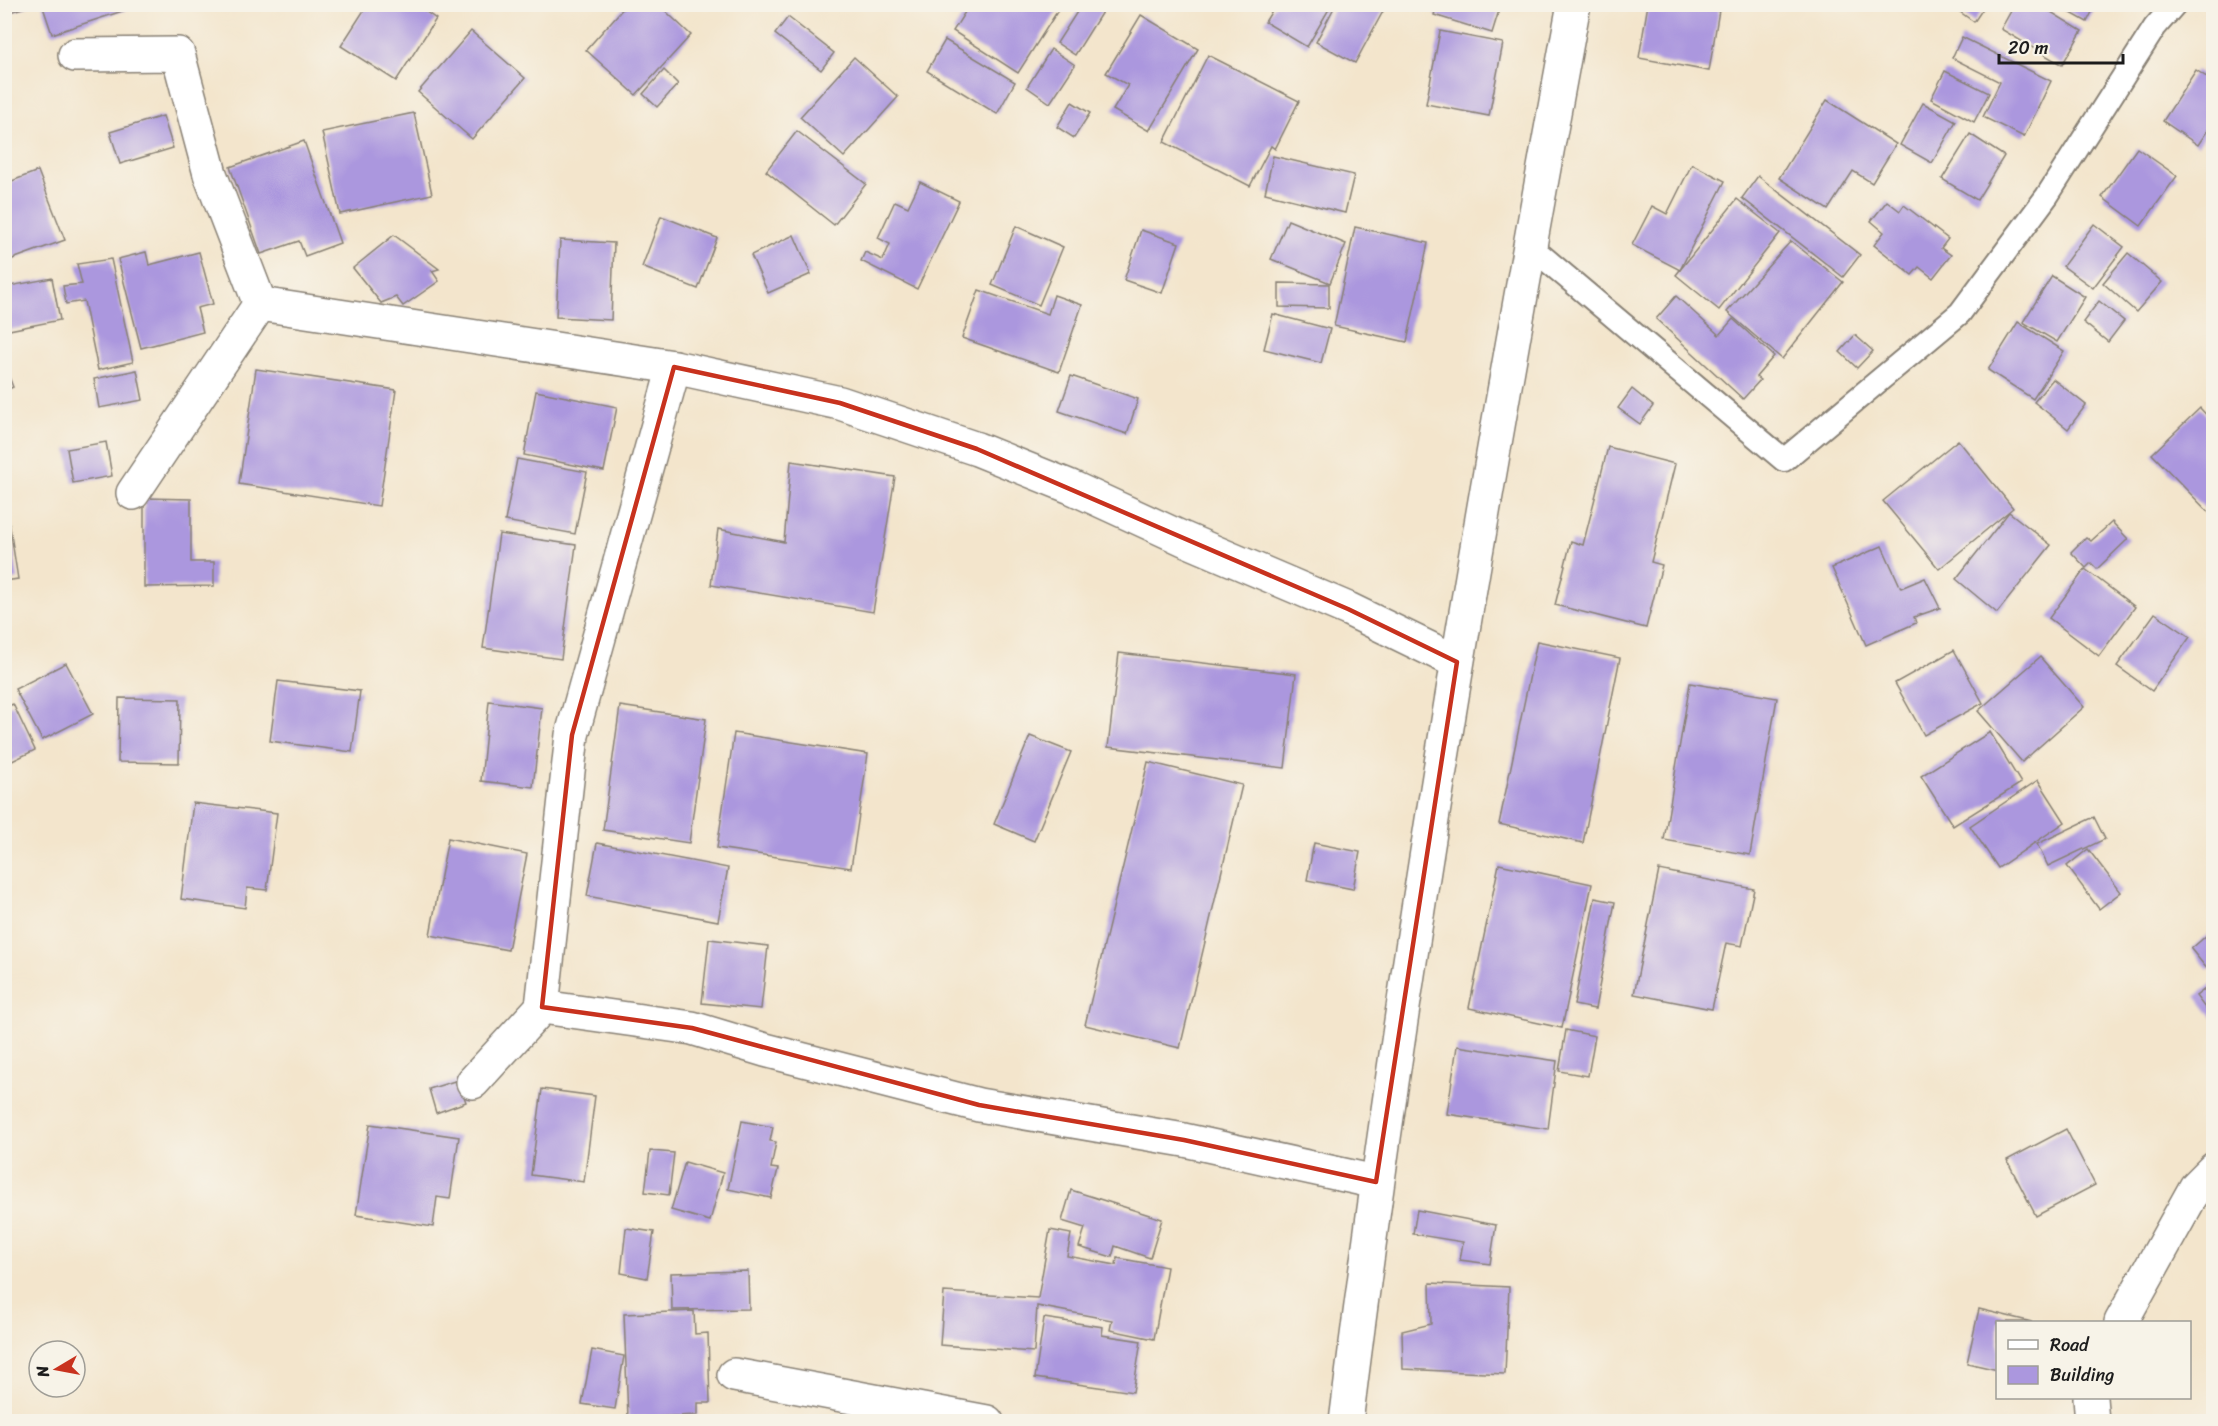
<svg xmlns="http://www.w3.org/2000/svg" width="2218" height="1426" viewBox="0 0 2218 1426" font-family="Sriracha,sans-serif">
  <rect width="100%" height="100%" fill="#f7f3e8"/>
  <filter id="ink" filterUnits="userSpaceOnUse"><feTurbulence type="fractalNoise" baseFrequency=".0167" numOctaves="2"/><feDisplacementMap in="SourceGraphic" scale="12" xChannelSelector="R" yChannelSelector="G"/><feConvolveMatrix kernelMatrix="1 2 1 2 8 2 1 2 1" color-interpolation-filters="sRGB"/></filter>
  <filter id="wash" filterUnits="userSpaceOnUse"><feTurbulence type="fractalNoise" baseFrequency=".008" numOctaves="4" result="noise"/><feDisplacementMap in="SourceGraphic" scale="24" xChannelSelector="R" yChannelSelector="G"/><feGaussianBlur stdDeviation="1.35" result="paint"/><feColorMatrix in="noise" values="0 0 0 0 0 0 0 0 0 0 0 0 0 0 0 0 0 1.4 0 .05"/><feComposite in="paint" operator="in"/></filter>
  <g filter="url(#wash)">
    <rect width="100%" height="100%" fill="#f3e5cc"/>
    <g id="blocks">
      <g fill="#ab97de">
        <polygon points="4,4 32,4 32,5 4,14"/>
        <polygon points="42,4 141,4 141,5 52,34"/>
        <polygon points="368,4 415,4 436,19 396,81 341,46"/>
        <polygon points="627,4 658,4 691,35 636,95 586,50"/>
        <polygon points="970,4 1062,4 1018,73 953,31"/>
        <polygon points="1082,4 1107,4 1075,55 1057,43"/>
        <polygon points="1276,4 1332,4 1307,47 1265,22"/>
        <polygon points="1336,4 1387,4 1355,63 1316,42"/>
        <polygon points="1437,4 1501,4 1492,33 1434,15"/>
        <polygon points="1648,4 1720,4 1709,71 1639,58"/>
        <polygon points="1949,4 1986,4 1974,22"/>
        <polygon points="2015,4 2038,4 2082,31 2062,65 2001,29"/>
        <polygon points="2055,4 2096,4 2087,22"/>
        <polygon points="1141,15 1198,49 1149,131 1113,110 1128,85 1106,73"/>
        <polygon points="788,17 834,53 821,70 775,34"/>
        <polygon points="471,31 525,78 472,139 418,92"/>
        <polygon points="1440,31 1503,43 1489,116 1426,104"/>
        <polygon points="1962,37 2051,81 2024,137 1983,117 2000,82 1952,58"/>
        <polygon points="945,40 1015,82 997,114 927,71"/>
        <polygon points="1051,49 1075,65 1050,103 1027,87"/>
        <polygon points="1208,55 1299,101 1275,149 1271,146 1250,186 1164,142"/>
        <polygon points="854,57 898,97 844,157 800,117"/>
        <polygon points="664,70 678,84 657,107 643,94"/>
        <polygon points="2196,70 2214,82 2214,121 2198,145 2163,121"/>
        <polygon points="1945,71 1989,93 1974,122 1931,99"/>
        <polygon points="1827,100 1896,144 1872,183 1853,171 1828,210 1779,178"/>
        <polygon points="1072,102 1090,113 1074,138 1057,127"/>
        <polygon points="1923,103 1956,121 1932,163 1900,145"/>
        <polygon points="414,113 432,194 340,214 322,132"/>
        <polygon points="163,116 173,148 120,164 110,132"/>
        <polygon points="797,131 866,184 834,225 766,171"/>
        <polygon points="1970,134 2004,156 1977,200 1942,179"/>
        <polygon points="304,141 340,243 305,256 299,241 261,254 230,167"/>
        <polygon points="2137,148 2177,176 2141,226 2102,197"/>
        <polygon points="1273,156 1354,175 1345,213 1265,193"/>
        <polygon points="1692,164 1725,181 1680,270 1632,245 1652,206 1667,214"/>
        <polygon points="38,171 65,240 7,261 4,254 4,184"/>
        <polygon points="1758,176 1860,255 1843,277 1742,198"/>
        <polygon points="920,182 959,201 917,289 861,261 865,252 883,260 890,244 878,238 895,201 908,207"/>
        <polygon points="1737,199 1780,233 1719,310 1676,275"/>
        <polygon points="1887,201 1900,211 1904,205 1948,239 1941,248 1951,255 1933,278 1919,267 1912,275 1874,245 1884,232 1871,221"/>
        <polygon points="661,216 717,238 698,289 642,267"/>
        <polygon points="1288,220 1346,244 1330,283 1271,259"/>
        <polygon points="2094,224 2124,247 2093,288 2063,266"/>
        <polygon points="1016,226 1063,247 1039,305 992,285"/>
        <polygon points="1355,227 1428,243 1407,342 1334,326"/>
        <polygon points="1141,230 1179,243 1162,293 1124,280"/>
        <polygon points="394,235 439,269 432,271 439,281 403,306 396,297 381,303 353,268"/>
        <polygon points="794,235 811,274 768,293 751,255"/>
        <polygon points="560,240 614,243 611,320 556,317"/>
        <polygon points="1791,241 1843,282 1782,359 1727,312"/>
        <polygon points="146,252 149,265 199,252 213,304 197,308 203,332 141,348 118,259"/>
        <polygon points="2128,253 2162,282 2136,312 2103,283"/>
        <polygon points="111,259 133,362 98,370 84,301 66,304 63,286 82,284 77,264"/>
        <polygon points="2052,276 2085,297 2057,342 2023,322"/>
        <polygon points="52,278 60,320 4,331 4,287"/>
        <polygon points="1279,283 1329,284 1329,308 1279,307"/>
        <polygon points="979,290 1048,314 1054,295 1082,305 1059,372 962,338"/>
        <polygon points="1676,296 1719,335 1733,319 1774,356 1756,377 1760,380 1743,399 1656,319"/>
        <polygon points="2099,301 2124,321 2108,342 2083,322"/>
        <polygon points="1273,314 1330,329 1321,363 1264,349"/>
        <polygon points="2018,322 2064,351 2033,399 1988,370"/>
        <polygon points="1855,335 1873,351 1857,368 1840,352"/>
        <polygon points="4,364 13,387 4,391"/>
        <polygon points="256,369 396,390 379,506 239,484"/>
        <polygon points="137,370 143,400 99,408 94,379"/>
        <polygon points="1071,376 1138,399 1127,434 1059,411"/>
        <polygon points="2053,379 2086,405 2068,429 2034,402"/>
        <polygon points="1632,389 1653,406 1640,424 1618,408"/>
        <polygon points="536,391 617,407 604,471 524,455"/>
        <polygon points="2200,408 2214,423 2214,518 2152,454"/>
        <polygon points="1958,440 2013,508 1939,569 1883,501"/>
        <polygon points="106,442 112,476 73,483 67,449"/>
        <polygon points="1608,447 1675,464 1651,562 1662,565 1646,628 1555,605 1571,541 1583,545"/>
        <polygon points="517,459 587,472 575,534 505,521"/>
        <polygon points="791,461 895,477 873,612 711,585 718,529 784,542"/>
        <polygon points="5,496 18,579 5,581"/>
        <polygon points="144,498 191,499 191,562 214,562 214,586 144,587"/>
        <polygon points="2009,512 2051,545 1997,613 1956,579"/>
        <polygon points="2112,522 2128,539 2097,569 2091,563 2086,568 2071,552 2086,537 2091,541"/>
        <polygon points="499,534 576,545 561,659 483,648"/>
        <polygon points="1882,546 1901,588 1925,578 1940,608 1914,617 1916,623 1866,645 1832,568"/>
        <polygon points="2085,569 2135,607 2099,656 2049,618"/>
        <polygon points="2155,613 2190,637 2152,691 2117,666"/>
        <polygon points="1537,641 1620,658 1583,843 1499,824"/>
        <polygon points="1954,650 1983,703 1924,735 1895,683"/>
        <polygon points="1119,653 1296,674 1285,768 1108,747"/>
        <polygon points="2040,657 2084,707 2022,762 1978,711"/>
        <polygon points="66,663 93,714 42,740 15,689"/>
        <polygon points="278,681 360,691 352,752 270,741"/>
        <polygon points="1690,683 1777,698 1750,855 1664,840"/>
        <polygon points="119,698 180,699 179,763 118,762"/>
        <polygon points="489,701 542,708 533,787 481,781"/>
        <polygon points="13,704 35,750 4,765 4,708"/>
        <polygon points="620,706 706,719 689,843 603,830"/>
        <polygon points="1990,732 2021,783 1953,826 1921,776"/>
        <polygon points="734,733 868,754 851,868 717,848"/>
        <polygon points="1030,736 1071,752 1034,841 994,824"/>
        <polygon points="1148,762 1242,785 1180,1048 1085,1025"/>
        <polygon points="2038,780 2065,822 1998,868 1970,826"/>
        <polygon points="193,803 277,813 267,890 247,888 245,908 181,899"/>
        <polygon points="2094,817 2105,839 2048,866 2037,844"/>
        <polygon points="448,838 527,854 508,950 430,935"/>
        <polygon points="597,843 728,868 718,921 587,896"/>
        <polygon points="1314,843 1360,852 1353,889 1307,880"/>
        <polygon points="2088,849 2121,892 2099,909 2067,866"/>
        <polygon points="1499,864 1592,884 1562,1028 1469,1008"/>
        <polygon points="1659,870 1754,889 1742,946 1726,943 1712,1009 1634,994"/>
        <polygon points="1595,898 1615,902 1595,1009 1574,1005"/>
        <polygon points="2214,929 2214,966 2208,970 2191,949"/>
        <polygon points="709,939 768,946 761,1009 702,1003"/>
        <polygon points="2214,982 2214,1020 2196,996"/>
        <polygon points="1566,1030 1595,1036 1588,1076 1559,1071"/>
        <polygon points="1457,1046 1557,1061 1548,1129 1447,1114"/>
        <polygon points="458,1080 466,1102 436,1113 429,1089"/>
        <polygon points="542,1089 595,1096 584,1182 531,1175"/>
        <polygon points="742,1121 773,1127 770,1141 776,1142 771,1168 778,1169 771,1198 728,1189"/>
        <polygon points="370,1124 459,1137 450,1199 437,1197 433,1227 356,1215"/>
        <polygon points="2066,1129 2095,1185 2036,1216 2007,1160"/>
        <polygon points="650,1151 674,1153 669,1195 645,1192"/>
        <polygon points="685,1162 723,1173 710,1221 671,1210"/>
        <polygon points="1071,1190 1162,1219 1150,1258 1115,1246 1112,1257 1079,1247 1085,1228 1062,1221"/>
        <polygon points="1417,1210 1496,1225 1490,1264 1460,1260 1463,1242 1413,1234"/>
        <polygon points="626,1228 654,1232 647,1278 621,1273"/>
        <polygon points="1050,1230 1071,1234 1067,1256 1116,1265 1117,1258 1167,1267 1154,1339 1110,1330 1112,1320 1037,1306 1034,1352 940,1345 944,1292 1038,1298"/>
        <polygon points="748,1271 749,1309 672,1310 671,1273"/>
        <polygon points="1430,1283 1509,1287 1505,1374 1403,1369 1402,1331 1431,1324"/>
        <polygon points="1979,1309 2032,1322 1998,1322 1998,1370 1967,1363"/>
        <polygon points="694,1311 695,1334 708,1333 710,1403 698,1403 698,1415 628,1418 624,1314"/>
        <polygon points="1044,1318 1103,1327 1102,1335 1141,1341 1133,1392 1035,1378"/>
        <polygon points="592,1350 624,1356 615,1409 582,1404"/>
      </g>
    </g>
  </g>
  <g filter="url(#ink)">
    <use href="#blocks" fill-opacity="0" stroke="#888074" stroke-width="1.5"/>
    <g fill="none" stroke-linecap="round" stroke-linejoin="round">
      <g stroke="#888074" stroke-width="26">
        <polyline id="service" points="1530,246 1784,460 1960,313 2047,196 2155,27 2175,4"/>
      </g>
      <g stroke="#888074" stroke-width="36">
        <g id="minor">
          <polyline points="75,55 178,54 210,174 260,304"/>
          <polyline points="133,493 260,304 674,367 840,403 977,449 1071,487 1184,539 1348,609 1457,662"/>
          <polyline points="542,1007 572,735 674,367"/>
          <polyline points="473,1082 542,1007 692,1028 765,1050 979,1105 1184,1140 1376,1182"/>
          <polyline points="2121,1322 2196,1187 2214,1169"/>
          <polyline points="734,1375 987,1422"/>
          <polyline points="2090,1398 2092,1422"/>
          <path d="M 1346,1422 C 1405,947 1487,475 1574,4"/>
        </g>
      </g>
      <use href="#service" stroke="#fff" stroke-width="22"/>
      <use href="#minor" stroke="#fff" stroke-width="33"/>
    </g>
  </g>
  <path fill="none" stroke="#c8321e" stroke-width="4.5" stroke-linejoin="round" d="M 674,367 L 840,403 L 977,449 L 1348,609 L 1457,662 L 1376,1182 L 1184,1140 L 979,1105 L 692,1028 L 542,1007 L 572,735 Z"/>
  <rect width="2218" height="1426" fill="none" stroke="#f7f3e8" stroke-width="24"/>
  <rect x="1996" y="1321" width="195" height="78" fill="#f7f3e8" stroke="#9f9d96" stroke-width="1.5"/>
  <rect x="2008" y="1340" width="30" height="9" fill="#ffffff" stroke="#9f9d96" stroke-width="1.5"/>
  <text x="2050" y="1351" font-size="18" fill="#1c1c1c">Road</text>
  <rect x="2008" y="1366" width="30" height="18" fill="#ab97de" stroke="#9f9d96" stroke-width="1.5"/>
  <text x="2050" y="1381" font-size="18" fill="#1c1c1c">Building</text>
  <g transform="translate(57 1369) rotate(260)"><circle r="28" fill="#f7f3e8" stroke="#9f9d96" stroke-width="1.5"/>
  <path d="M0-4.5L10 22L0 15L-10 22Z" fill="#c8321e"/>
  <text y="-9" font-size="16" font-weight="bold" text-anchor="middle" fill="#1c1c1c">N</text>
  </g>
  <path d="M1999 54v9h124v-9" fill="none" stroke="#1c1c1c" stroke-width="3"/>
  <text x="2008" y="54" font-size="18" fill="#1c1c1c" stroke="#f7f3e8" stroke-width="4.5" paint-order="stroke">20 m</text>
</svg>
